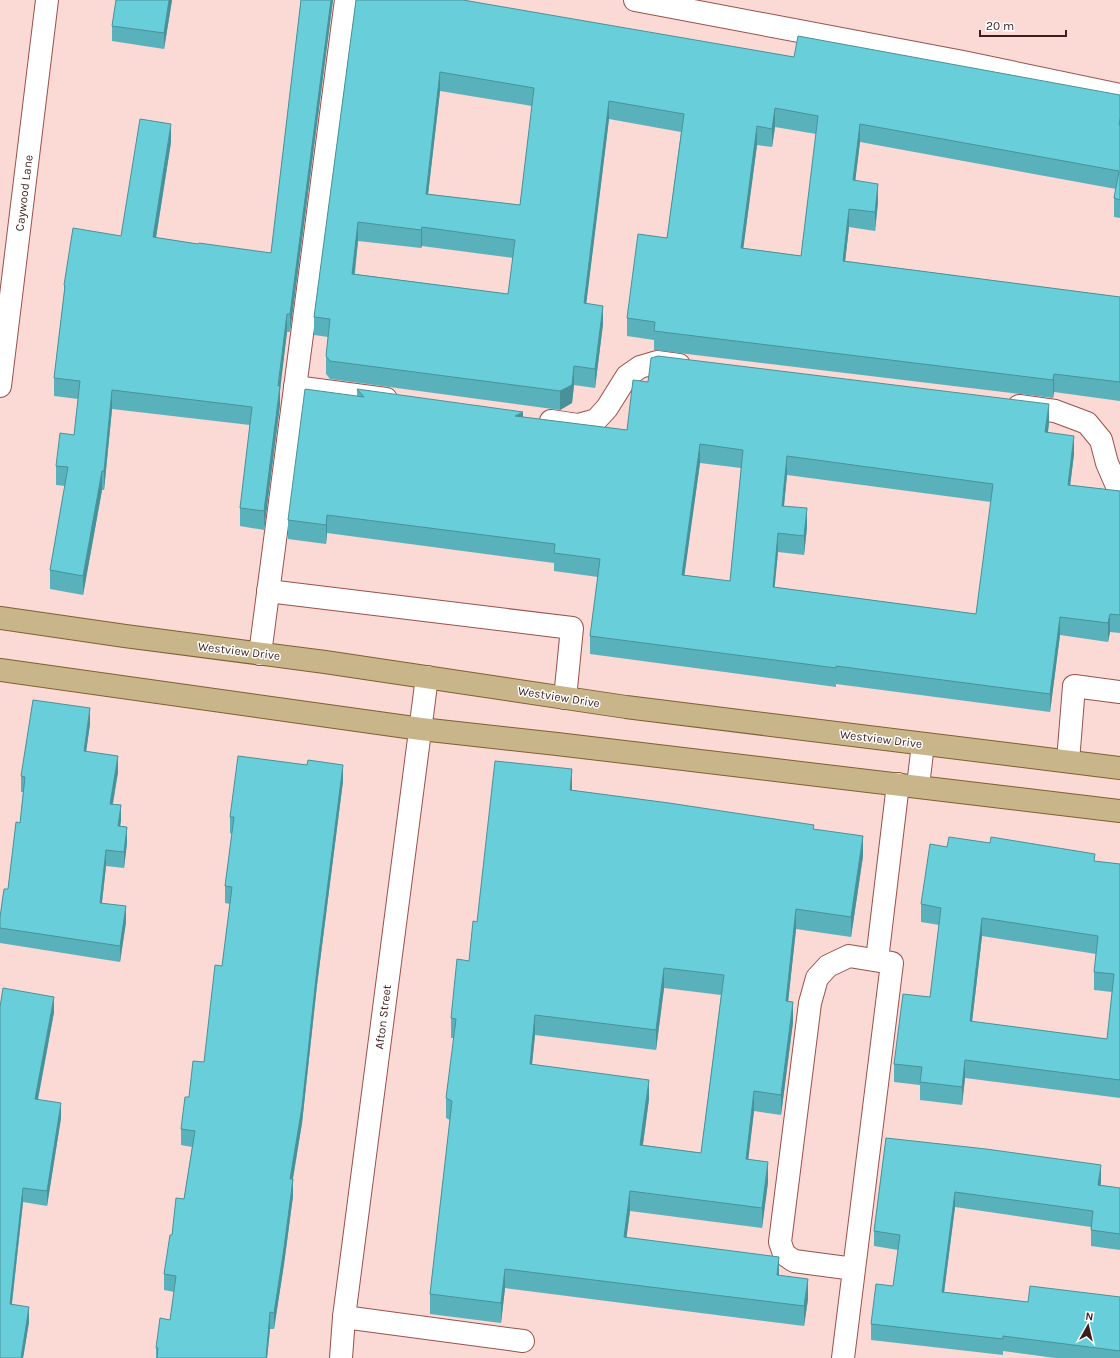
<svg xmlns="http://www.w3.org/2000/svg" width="1120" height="1358" viewBox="0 0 1120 1358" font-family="Karla,sans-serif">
  <rect width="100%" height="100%" fill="#fbd9d5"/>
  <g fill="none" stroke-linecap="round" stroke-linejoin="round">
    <g stroke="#99514c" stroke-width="24">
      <g id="minor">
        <polyline points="635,0 963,62 1120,95"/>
        <polyline points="0,386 47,0"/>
        <polyline points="295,387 386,399"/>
        <polyline points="1019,406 1055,411 1087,423 1101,440 1107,463 1117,486 1120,487"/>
        <polyline points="551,421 578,425 596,420 607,408 627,376 640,367 657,362 679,365"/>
        <polyline points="268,591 572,628 565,698"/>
        <polyline points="260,654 346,0"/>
        <polyline points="1068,761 1074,686 1120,692"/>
        <polyline points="918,786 923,744"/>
        <polyline points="877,960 898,784"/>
        <polyline points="344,1317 523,1341"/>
        <polyline points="341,1358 344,1317 427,677"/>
        <polyline points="843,1358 892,963 849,956 828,966 817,978 810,1003 780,1242 784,1254 794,1261 854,1269"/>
      </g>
    </g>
    <g stroke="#7f6030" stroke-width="24">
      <g id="major">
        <polyline points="0,618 125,636 325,662 626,707 1120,768"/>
        <polyline points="0,670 421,729 557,744 1120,811"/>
      </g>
    </g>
    <use href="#minor" stroke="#fff" stroke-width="22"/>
    <use href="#major" stroke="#c8b589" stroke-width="22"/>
  </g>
  <g fill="#59b2bb" fill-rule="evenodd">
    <polygon points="116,0 172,0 164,49 112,41 112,26"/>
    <polygon points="301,0 333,0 290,332 287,332 280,386 280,405 264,530 240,526 240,508 250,425 112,409 104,490 102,490 83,595 50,589 50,570 65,486 56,485 56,466 74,435 78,399 54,396 54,378 64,294 64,285 121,236 171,142 156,238 198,244 271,253"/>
    <path d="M 356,0 L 794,57 L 1120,95 L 1120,218 L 1114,217 L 1114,198 L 1116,189 L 860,142 L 855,181 L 878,202 L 875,231 L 849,227 L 845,261 L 1120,297 L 1120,401 L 1054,392 L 1053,398 L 654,350 L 654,340 L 627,336 L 627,318 L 667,238 L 681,132 L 609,119 L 586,304 L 603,324 L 595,388 L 574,385 L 572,403 L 560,410 L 330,379 L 326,374 L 326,356 L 328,337 L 314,335 L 314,317 ZM 440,91 L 532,106 L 520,205 L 428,194 ZM 775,127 L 816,134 L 801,256 L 743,248 L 757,145 L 772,147 ZM 358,241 L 421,248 L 422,246 L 513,258 L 508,294 L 355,274 Z"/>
    <path d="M 648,382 L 1049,423 L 1048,432 L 1074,454 L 1070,485 L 1120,491 L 1120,633 L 1110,632 L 1108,642 L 1060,635 L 1050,712 L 836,684 L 836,687 L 590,654 L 590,636 L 598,577 L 554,571 L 554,563 L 327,533 L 326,544 L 288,539 L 288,520 L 357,396 L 357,389 L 523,417 L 627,430 ZM 700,463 L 741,468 L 730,581 L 684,575 ZM 787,475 L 991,502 L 976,614 L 774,587 L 778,552 L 804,555 L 807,527 L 784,506 Z"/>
    <polygon points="90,724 86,751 118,772 113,804 121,820 120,826 127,843 124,868 106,866 102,903 126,922 120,962 0,943 0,917 8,889 20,823 23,792 21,792 21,776"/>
    <polygon points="343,781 317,985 302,1123 293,1179 293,1196 284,1264 274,1329 270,1329 267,1358 156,1358 156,1348 170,1320 174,1292 164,1290 164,1274 172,1235 184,1199 192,1147 181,1145 181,1129 189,1097 204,1062 222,966 230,904 225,903 225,886 232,834 230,833 230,817"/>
    <path d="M 572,790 L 814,829 L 863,856 L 851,937 L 796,929 L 788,1002 L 793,1022 L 781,1115 L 754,1111 L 748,1159 L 768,1182 L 762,1228 L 630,1211 L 626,1238 L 779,1275 L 808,1299 L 804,1326 L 505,1288 L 501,1323 L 430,1314 L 430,1294 L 450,1120 L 446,1118 L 446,1098 L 454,1038 L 451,1038 L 451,1018 L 469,961 L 477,922 ZM 664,988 L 721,995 L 701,1153 L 643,1145 L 649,1099 L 532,1064 L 535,1035 L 656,1050 Z"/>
    <path d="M 947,847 L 1095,861 L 1120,864 L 1120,1098 L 965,1078 L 962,1105 L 920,1100 L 920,1085 L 894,1082 L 894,1064 L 930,997 L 939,925 L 921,922 L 921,904 ZM 982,936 L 1096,954 L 1094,972 L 1094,990 L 1112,992 L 1107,1039 L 972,1022 Z"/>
    <polygon points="0,1007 54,1012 38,1100 61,1118 47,1206 23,1202 12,1304 29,1322 23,1358 0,1358"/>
    <polygon points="886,1138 1101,1181 1101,1185 1120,1188 1120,1250 1091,1246 1091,1227 955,1207 944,1292 1028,1302 1120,1297 1120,1358 1055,1358 1003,1351 1003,1355 871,1340 871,1324 893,1286 898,1250 874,1246 874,1231"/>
  </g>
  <g fill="#499199">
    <polygon points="169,0 172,0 164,49 164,33"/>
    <polygon points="331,0 333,0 290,332 290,314"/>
    <polygon points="440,72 440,91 426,212 426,194"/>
    <polygon points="609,101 609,119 584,322 584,303"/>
    <polygon points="775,108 775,127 772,147 772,129"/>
    <polygon points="171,124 171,142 153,256 153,237"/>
    <polygon points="860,124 860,142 853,199 853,180"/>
    <polygon points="757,126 757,145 741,266 741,248"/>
    <polygon points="878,184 878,202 875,231 875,212"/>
    <polygon points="849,209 849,227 843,280 843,261"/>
    <polygon points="358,222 358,241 352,292 352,274"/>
    <polygon points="422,227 422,246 421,248 421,230"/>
    <polygon points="603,306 603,324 595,388 595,369"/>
    <polygon points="287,314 287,332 280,391 280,386 280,405 264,530 264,511"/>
    <polygon points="574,366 574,385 572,403 560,410 560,391"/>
    <polygon points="1054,374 1054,392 1053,398 1053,380"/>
    <polygon points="112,390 112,409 104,490 104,471"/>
    <polygon points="1049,404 1049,423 1045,451 1045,432"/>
    <polygon points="523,412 523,430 515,416"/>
    <polygon points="1074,436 1074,454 1068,503 1068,485"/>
    <polygon points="700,444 700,463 682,593 682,575"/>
    <polygon points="787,456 787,475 782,524 782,506"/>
    <polygon points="102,471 102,490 83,595 83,576"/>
    <polygon points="807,508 807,527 804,555 804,536"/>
    <polygon points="327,515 327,533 326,544 326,525"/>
    <polygon points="778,533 778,552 773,605 773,587"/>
    <polygon points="1110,614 1110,632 1108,642 1108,623"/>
    <polygon points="1060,617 1060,635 1050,712 1050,694"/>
    <polygon points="90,708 90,724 84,767 84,751"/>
    <polygon points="118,756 118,772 110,819 110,804"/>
    <polygon points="343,765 343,781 317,985 302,1123 290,1195 290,1179"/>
    <polygon points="572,769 572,789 570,810 570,790"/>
    <polygon points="121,805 121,820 118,841 118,826"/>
    <polygon points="127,827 127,843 124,868 124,852"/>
    <polygon points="863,836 863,856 851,937 851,917"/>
    <polygon points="106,850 106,866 100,918 100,903"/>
    <polygon points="126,906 126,922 120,962 120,946"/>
    <polygon points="796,909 796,929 786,1021 786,1001"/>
    <polygon points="982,918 982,936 970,1039 970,1021"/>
    <polygon points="664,968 664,988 656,1050 656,1030"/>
    <polygon points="54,997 54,1012 35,1114 35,1099"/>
    <polygon points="793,1002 793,1022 781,1115 781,1095"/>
    <polygon points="535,1015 535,1035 530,1083 530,1064"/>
    <polygon points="965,1060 965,1078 962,1105 962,1087"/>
    <polygon points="649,1080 649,1099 640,1165 640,1145"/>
    <polygon points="754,1091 754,1111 746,1179 746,1159"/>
    <polygon points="61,1103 61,1118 47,1206 47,1191"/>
    <polygon points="768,1162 768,1182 762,1228 762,1208"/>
    <polygon points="1101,1165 1101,1181 1098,1200 1098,1185"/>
    <polygon points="293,1179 293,1196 284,1264 274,1329 274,1313"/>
    <polygon points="23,1188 23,1202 10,1319 10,1304"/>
    <polygon points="630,1191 630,1211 624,1257 624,1237"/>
    <polygon points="955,1192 955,1207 942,1308 942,1292"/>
    <polygon points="779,1257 779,1277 777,1275"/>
    <polygon points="505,1269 505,1288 501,1323 501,1303"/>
    <polygon points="808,1279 808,1299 804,1326 804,1306"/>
    <polygon points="29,1307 29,1322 23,1358 21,1358"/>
    <polygon points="270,1312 270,1329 267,1358 266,1358"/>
  </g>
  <g fill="#68cfda" stroke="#499199" fill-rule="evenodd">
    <polygon points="116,0 169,0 164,33 112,26"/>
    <polygon points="301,0 331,0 290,314 287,314 278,386 280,386 264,511 240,508 252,407 112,390 104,471 102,471 83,576 50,570 68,467 56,466 60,433 74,435 80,381 54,378 65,286 64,285 73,228 121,236 140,119 171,124 153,237 198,244 199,243 271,253"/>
    <path d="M 356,0 L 463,0 L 794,57 L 798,36 L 1120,95 L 1120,118 L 1119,125 L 1120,125 L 1120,200 L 1114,198 L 1119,171 L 860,124 L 853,180 L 878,184 L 875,212 L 849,209 L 843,261 L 1120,297 L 1120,382 L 1054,374 L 1053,380 L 654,331 L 655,322 L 627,318 L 638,234 L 667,238 L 684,114 L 609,101 L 584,303 L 603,306 L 595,369 L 574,366 L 572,385 L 560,391 L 330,361 L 326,356 L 330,319 L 314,317 ZM 440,72 L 534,88 L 520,205 L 426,194 ZM 775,108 L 818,116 L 801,256 L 741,248 L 757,126 L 772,129 ZM 358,222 L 421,230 L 422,227 L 515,240 L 508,294 L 352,274 Z"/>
    <path d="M 658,356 L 1049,404 L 1045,432 L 1074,436 L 1068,485 L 1120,491 L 1120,615 L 1110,614 L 1108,623 L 1060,617 L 1050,694 L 836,666 L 836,668 L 590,636 L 600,559 L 554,553 L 555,544 L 327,515 L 326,525 L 288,520 L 305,389 L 364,397 L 357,389 L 523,412 L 515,416 L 627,430 L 633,380 L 648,382 L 651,358 ZM 700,444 L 743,450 L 730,581 L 682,575 ZM 787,456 L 993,484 L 976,614 L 773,587 L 778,533 L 804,536 L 807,508 L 782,506 Z"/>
    <polygon points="33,700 90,708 84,751 118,756 110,804 121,805 118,826 127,827 124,852 106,850 100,903 126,906 120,946 0,928 0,917 4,889 8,889 16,822 20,823 25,777 21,776"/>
    <polygon points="238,756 307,765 308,760 343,765 317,969 302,1107 290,1179 293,1179 284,1248 274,1313 270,1312 266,1358 157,1358 158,1348 156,1348 160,1318 170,1320 176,1276 164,1274 170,1235 172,1235 176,1198 184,1199 195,1131 181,1129 185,1097 189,1097 193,1061 204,1062 215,965 222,966 232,887 225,886 234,817 230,817"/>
    <path d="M 495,761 L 572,769 L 570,790 L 669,803 L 814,825 L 813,829 L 863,836 L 851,917 L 796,909 L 786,1001 L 793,1002 L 781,1095 L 754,1091 L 746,1159 L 768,1162 L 762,1208 L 630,1191 L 624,1237 L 779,1257 L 777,1275 L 808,1279 L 804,1306 L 505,1269 L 501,1303 L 430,1294 L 452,1101 L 446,1098 L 456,1019 L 451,1018 L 457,959 L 469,961 L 473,921 L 477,922 ZM 664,968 L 724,975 L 701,1153 L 640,1145 L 649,1080 L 530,1064 L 535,1015 L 656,1030 Z"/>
    <path d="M 949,837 L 990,843 L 991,837 L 1095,854 L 1094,861 L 1120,864 L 1120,1080 L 965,1060 L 962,1087 L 920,1082 L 922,1067 L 894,1064 L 903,994 L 930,997 L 941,908 L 921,904 L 930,844 L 947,847 ZM 982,918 L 1098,936 L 1094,972 L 1114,974 L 1107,1039 L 970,1021 Z"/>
    <polygon points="3,988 54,997 35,1099 61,1103 47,1191 23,1188 10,1304 29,1307 21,1358 0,1358 0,1007"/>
    <polygon points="886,1138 986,1149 1101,1165 1098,1185 1120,1188 1120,1234 1091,1230 1093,1211 955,1192 942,1292 1028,1302 1030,1286 1120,1297 1120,1351 1003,1336 1003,1339 871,1324 876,1284 893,1286 900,1235 874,1231"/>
  </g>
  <g text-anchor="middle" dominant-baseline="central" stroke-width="3" stroke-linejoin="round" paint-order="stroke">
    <g font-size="12" fill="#3d1e1c" stroke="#fff">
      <text transform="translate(24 193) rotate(-83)">Caywood Lane</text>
      <text transform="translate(239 651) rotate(7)">Westview Drive</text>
      <text transform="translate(559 697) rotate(9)">Westview Drive</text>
      <text transform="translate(881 739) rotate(7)">Westview Drive</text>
      <text transform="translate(383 1017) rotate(-83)">Afton Street</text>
    </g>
  </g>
  <g transform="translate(1088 1326) rotate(8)" stroke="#ffffff" stroke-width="3" paint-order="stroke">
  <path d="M0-3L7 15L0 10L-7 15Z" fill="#3d1e1c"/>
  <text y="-6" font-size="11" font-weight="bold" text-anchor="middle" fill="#3d1e1c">N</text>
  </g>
  <path d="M980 30v6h86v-6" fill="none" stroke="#3d1e1c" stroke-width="2"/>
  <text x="986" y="30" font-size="12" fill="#3d1e1c" stroke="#ffffff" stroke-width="3" paint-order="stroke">20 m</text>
</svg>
